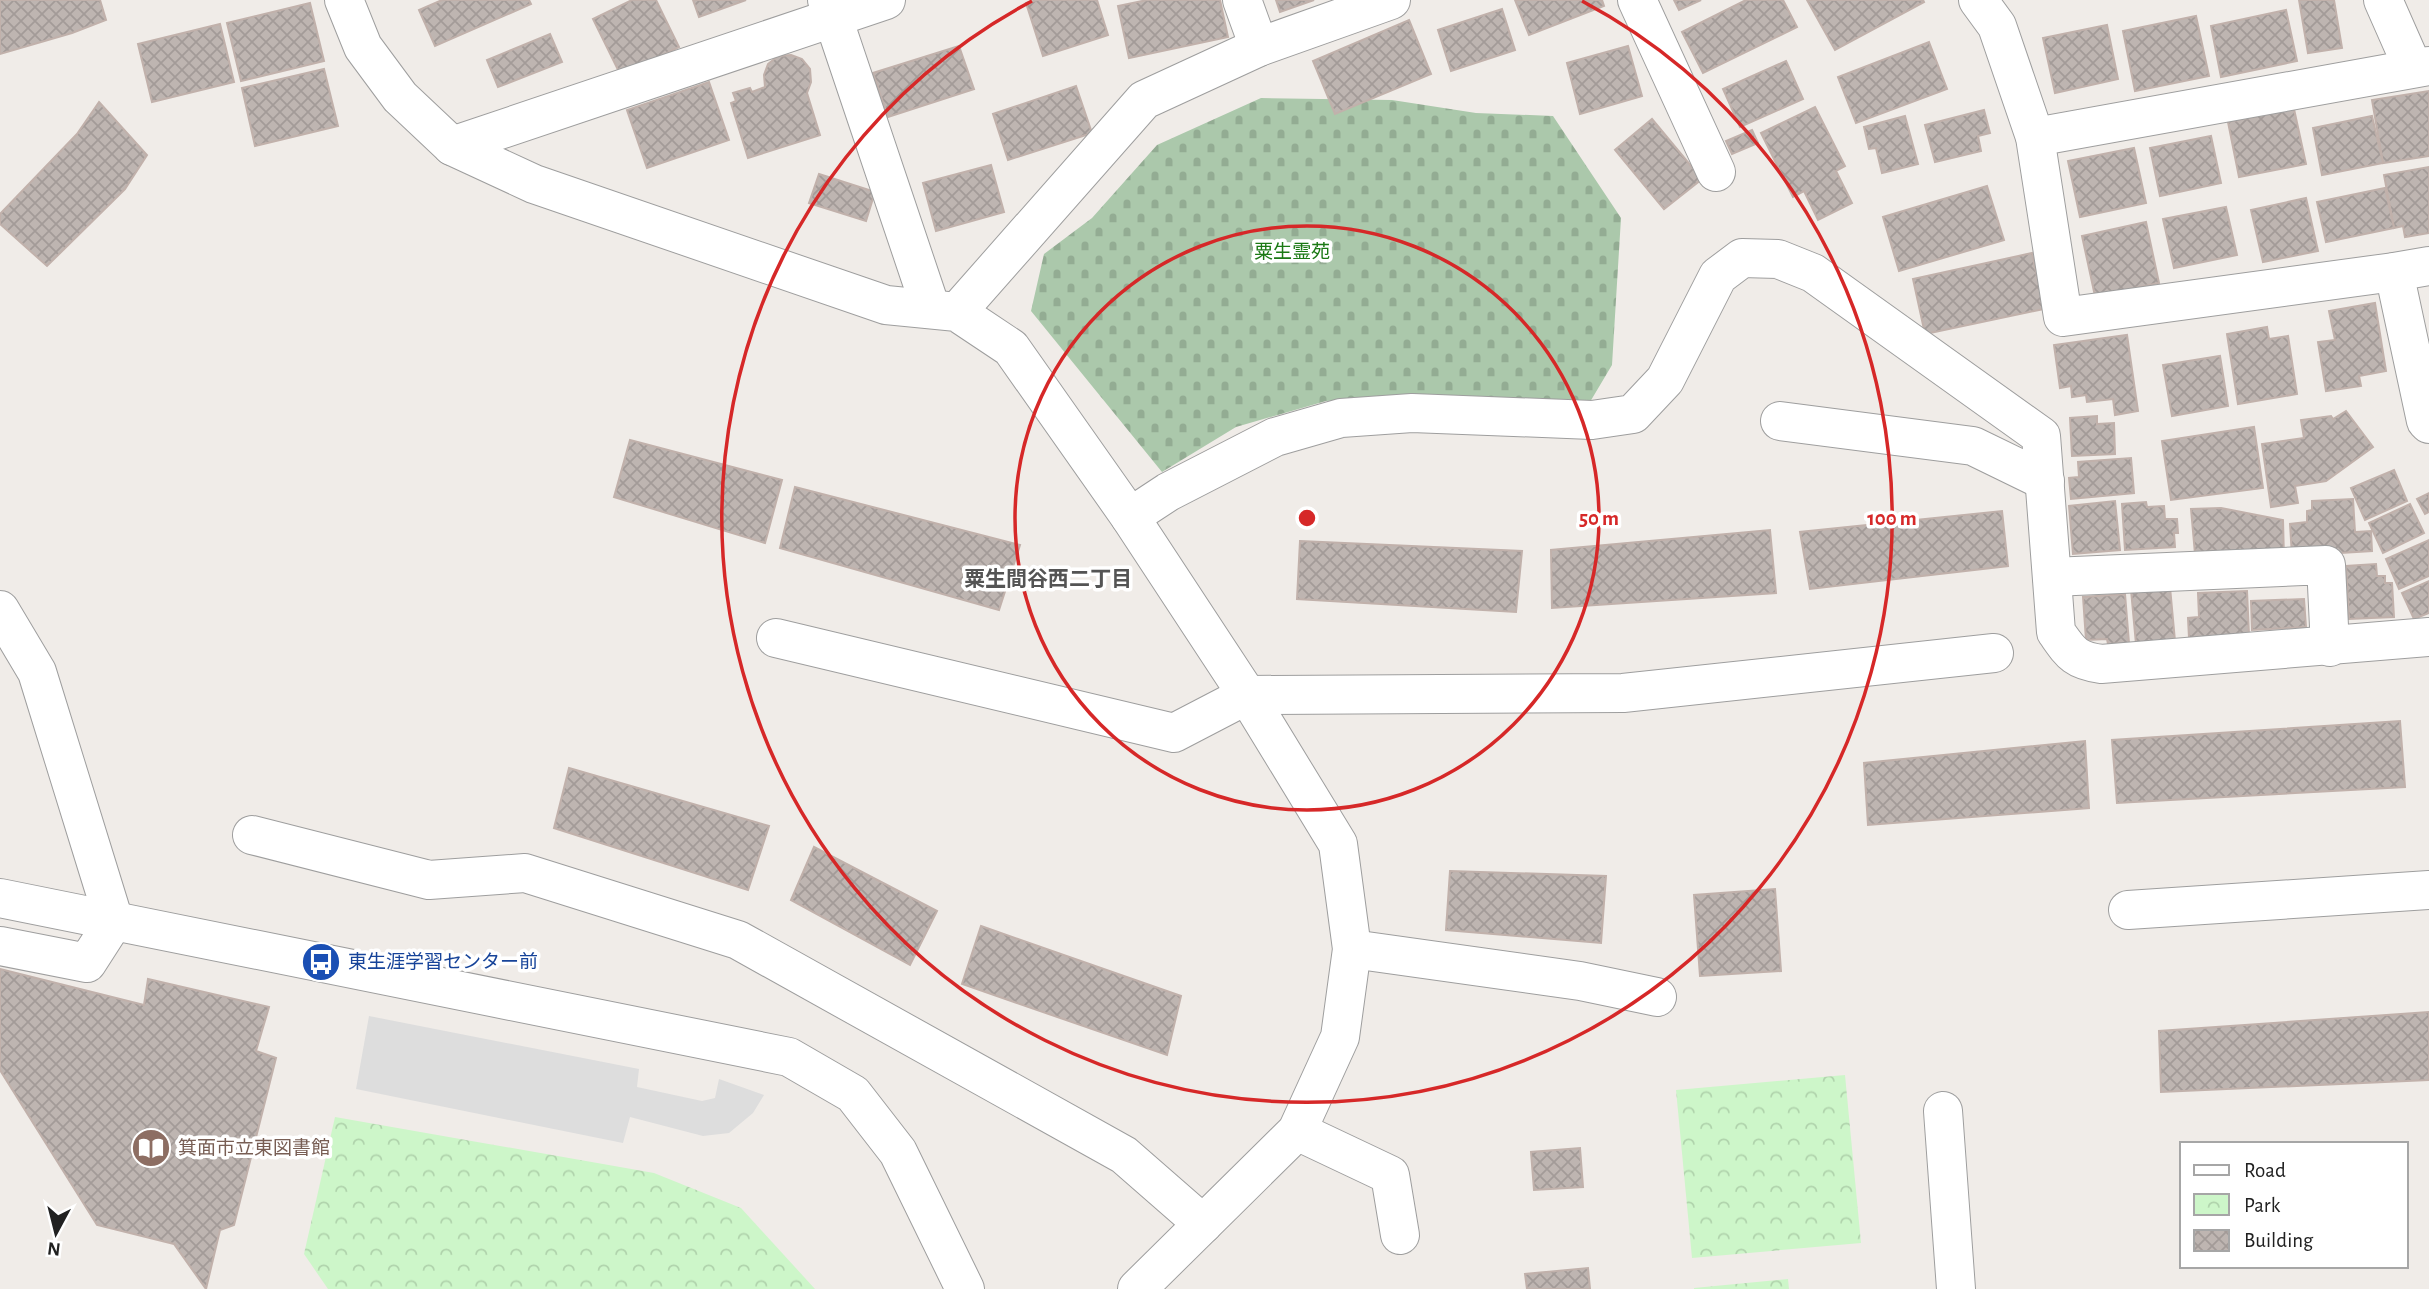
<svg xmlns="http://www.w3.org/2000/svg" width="2429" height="1289" viewBox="0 0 2429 1289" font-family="'Alegreya Sans','Noto Sans JP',sans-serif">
  <defs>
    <pattern id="cemetery-stones" width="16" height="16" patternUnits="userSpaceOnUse" patternTransform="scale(1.75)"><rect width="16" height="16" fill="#abc8ab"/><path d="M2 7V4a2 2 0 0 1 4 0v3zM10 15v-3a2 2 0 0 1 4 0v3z" fill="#93ac93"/></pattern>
    <pattern id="park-crowns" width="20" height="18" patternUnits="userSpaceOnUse" patternTransform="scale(1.75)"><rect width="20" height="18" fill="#cdf6c9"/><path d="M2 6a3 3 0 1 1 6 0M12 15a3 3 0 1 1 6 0" fill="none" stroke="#b0d3ac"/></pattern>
    <pattern id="building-cross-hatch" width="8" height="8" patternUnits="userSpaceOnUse" patternTransform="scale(1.75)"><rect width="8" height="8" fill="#beb5b1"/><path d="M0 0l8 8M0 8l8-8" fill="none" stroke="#a39b98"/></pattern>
  </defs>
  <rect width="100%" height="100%" fill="#f0ece8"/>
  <polygon fill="url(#cemetery-stones)" points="1261,98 1392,100 1476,113 1553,116 1621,218 1612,365 1587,407 1405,397 1326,401 1236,427 1162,472 1031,311 1044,254 1092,218 1157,145"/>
  <g fill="url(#park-crowns)">
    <polygon points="1845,1075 1861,1243 1692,1258 1676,1090"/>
    <polygon points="335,1117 654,1173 741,1208 815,1289 328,1289 304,1254"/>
    <polygon points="1788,1279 1789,1289 1694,1289 1694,1288"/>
  </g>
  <polygon fill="#ddd" points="369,1016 639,1069 637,1087 702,1101 715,1098 719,1079 764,1095 753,1113 729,1133 703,1136 630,1117 623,1143 356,1089"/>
  <g fill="url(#building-cross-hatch)" stroke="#c1b1ab" stroke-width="2">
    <polygon points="0,0 100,0 106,20 72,33 0,54"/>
    <polygon points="442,0 529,0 531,4 435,46 419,10"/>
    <polygon points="632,0 656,0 679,47 621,76 593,19"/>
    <polygon points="693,0 746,0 699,17"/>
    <polygon points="1037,0 1097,0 1108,35 1043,56 1026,3"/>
    <polygon points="1147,0 1220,0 1228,37 1129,58 1118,6"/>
    <polygon points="1276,0 1314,0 1280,12"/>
    <polygon points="1515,0 1602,0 1604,6 1529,35"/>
    <polygon points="1674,0 1701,0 1679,10"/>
    <polygon points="1746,0 1783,0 1797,27 1703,73 1682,32"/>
    <polygon points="1807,0 1923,0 1924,2 1835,50"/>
    <polygon points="2299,0 2334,0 2342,48 2308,53"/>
    <polygon points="310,3 324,61 241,81 227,23"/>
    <polygon points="1502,9 1515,50 1451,71 1438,30"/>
    <polygon points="2286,10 2297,61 2221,77 2211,26"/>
    <polygon points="2196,16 2209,76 2135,91 2123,31"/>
    <polygon points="1409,20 1431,74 1335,114 1313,61"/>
    <polygon points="220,24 234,82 152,102 138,44"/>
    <polygon points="2107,25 2118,79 2055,93 2043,38"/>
    <polygon points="550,34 562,62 498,87 487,60"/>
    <polygon points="1929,42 1947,89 1856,123 1838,77"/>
    <polygon points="959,46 974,89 888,117 873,73"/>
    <polygon points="1628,46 1642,96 1580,114 1567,63"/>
    <polygon points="791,55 802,59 810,69 811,82 807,93 820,135 748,158 731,103 736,101 733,93 750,88 752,92 765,87 764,75 768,64 778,56"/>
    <polygon points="1786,61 1803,99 1740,127 1723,89"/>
    <polygon points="324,69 338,126 255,146 242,88"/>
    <polygon points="709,82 729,140 647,168 627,110"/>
    <polygon points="1076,86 1092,133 1008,160 993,114"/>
    <polygon points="2429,91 2429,156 2383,163 2372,100"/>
    <polygon points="99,102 147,155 125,189 47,266 0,224 0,214 77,134"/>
    <polygon points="1815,107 1845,166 1836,171 1852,203 1818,220 1804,191 1793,197 1761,133"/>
    <polygon points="2294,109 2306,164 2239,177 2228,122"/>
    <polygon points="1984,110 1990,133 1978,136 1981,151 1935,162 1925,125"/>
    <polygon points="1905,116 1918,164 1882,173 1876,148 1869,149 1864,127"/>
    <polygon points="2372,116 2383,163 2322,175 2313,128"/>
    <polygon points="1652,119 1702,179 1664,209 1615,150"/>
    <polygon points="1752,130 1758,143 1732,154 1726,141"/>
    <polygon points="2211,136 2221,183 2160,196 2150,148"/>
    <polygon points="2134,148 2146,203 2080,217 2068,161"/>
    <polygon points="991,165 1004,212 936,231 923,183"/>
    <polygon points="2429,167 2429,233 2405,237 2403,226 2394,228 2384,175"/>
    <polygon points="819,174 875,192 866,221 809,203"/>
    <polygon points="1987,186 2004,240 1899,271 1883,217"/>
    <polygon points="2385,188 2394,228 2326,242 2317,202"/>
    <polygon points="2306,198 2318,251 2263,262 2251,210"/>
    <polygon points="2226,207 2237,255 2174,268 2163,219"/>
    <polygon points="2146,222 2159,283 2095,296 2082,236"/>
    <polygon points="2032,253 2044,309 1925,334 1913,279"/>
    <polygon points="2375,303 2386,371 2359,376 2361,386 2326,391 2318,342 2335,340 2329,311"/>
    <polygon points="2267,327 2269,339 2288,336 2297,394 2238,404 2227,334"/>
    <polygon points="2127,335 2138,411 2115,415 2113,399 2087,402 2086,395 2072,397 2071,386 2060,388 2054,345"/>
    <polygon points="2220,356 2228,406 2172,416 2163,365"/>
    <polygon points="2346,411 2373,447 2326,481 2295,486 2298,503 2271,507 2262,444 2304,438 2301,420 2331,416 2333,419"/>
    <polygon points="2097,416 2097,424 2114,423 2115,454 2072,456 2070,418"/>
    <polygon points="2254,427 2263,488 2171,500 2162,441"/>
    <polygon points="630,440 782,480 765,543 614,497"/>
    <polygon points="2131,458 2134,493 2071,499 2069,478 2079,477 2078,462"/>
    <polygon points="2394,470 2407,501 2365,520 2351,488"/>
    <polygon points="795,487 1020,545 999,610 780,548"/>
    <polygon points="2429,493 2429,512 2425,514 2417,499"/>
    <polygon points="2353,499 2355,532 2371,531 2372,551 2292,556 2290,524 2307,522 2307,511 2312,510 2312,501"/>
    <polygon points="2115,501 2120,550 2073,554 2069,506"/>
    <polygon points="2146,502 2147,507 2164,506 2165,519 2177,519 2178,533 2174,533 2175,547 2125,550 2122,504"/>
    <polygon points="2410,504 2424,533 2383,553 2369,523"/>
    <polygon points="2221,508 2283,520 2284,559 2196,565 2191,509"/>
    <polygon points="2002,511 2008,566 1810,589 1800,532"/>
    <polygon points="1770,530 1776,593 1552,608 1551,550"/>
    <polygon points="2429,540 2429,576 2399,589 2386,559"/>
    <polygon points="1300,541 1522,551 1516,612 1297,599"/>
    <polygon points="2376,564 2377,576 2385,576 2385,583 2392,583 2394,617 2349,619 2346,566"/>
    <polygon points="2429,581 2429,613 2414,619 2402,593"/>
    <polygon points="2170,587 2175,641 2136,644 2131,590"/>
    <polygon points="2247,591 2249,635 2189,638 2188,618 2199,617 2198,593"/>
    <polygon points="2125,594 2129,643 2108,644 2107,639 2086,640 2083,597"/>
    <polygon points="2304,599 2306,627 2252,630 2251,601"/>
    <polygon points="2400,721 2405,787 2117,803 2112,740"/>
    <polygon points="2085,741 2089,808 1868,825 1864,763"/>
    <polygon points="569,768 769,826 748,890 554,828"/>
    <polygon points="814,847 937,911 910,965 791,900"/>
    <polygon points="1450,871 1606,876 1601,943 1446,930"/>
    <polygon points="1775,889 1781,971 1700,976 1694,895"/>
    <polygon points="981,926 1181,996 1167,1055 962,984"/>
    <polygon points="0,969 144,1005 148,979 269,1007 256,1051 276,1058 234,1225 220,1230 206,1289 174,1244 97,1225 0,1070"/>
    <polygon points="2429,1012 2429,1080 2161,1092 2159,1031"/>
    <polygon points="1580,1148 1583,1187 1534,1190 1531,1152"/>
    <polygon points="1588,1268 1590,1289 1527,1289 1525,1274"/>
  </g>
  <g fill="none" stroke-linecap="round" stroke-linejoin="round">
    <g stroke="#9e9e9e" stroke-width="40">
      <g id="minor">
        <polyline points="344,0 363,47 400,97 452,146 534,184 886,305 957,312 1011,348 1130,517 1247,695 1338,844 1352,949 1340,1037 1297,1131 1137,1289"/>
        <polyline points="827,0 931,309"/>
        <polyline points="1242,0 1259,47"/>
        <polyline points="1637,0 1716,172"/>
        <polyline points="1978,0 1997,26 2035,137 2063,317 2394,272 2429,266"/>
        <polyline points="2383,0 2413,68"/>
        <polyline points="2035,137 2429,66"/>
        <polyline points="452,146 886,0"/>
        <polyline points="2394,272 2426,421 2429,424"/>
        <polyline points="957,312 1144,100 1259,47 1391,0"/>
        <polyline points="1780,421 1973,446 2045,481"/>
        <path d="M 1130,517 L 1168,492 L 1275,437 L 1341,418 L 1412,413 L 1592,420 L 1633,414 L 1665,380 L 1718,276 L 1742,258 L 1778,259 L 1813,273 L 2041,436 L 2056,632 C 2071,653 2074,660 2101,664 L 2429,637"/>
        <polyline points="2052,577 2326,565 2330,647"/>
        <polyline points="0,610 37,672 114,921 87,963 0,946"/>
        <polyline points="776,638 1174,733 1247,695 1623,693 1994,653"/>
        <polyline points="252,835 429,880 525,873 738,940 1124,1155 1203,1224"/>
        <polyline points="0,898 789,1057 853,1094 898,1152 965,1289"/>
        <polyline points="2128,910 2429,890"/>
        <polyline points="1352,949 1580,981 1657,997"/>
        <polyline points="1943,1111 1956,1289"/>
        <polyline points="1297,1131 1390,1175 1400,1235"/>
      </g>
    </g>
    <use href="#minor" stroke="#fff" stroke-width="38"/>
  </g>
  <g fill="none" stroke="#d62828" stroke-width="3.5">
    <circle cx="1307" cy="518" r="292"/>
    <path d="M1582 1A585 585 0 1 1 1032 1"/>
  </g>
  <defs>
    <g id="bus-disc" transform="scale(2.0125)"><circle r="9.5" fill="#1a4fb4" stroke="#fff"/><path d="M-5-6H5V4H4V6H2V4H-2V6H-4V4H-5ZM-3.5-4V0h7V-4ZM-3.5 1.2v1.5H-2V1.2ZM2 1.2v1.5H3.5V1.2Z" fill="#fff"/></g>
    <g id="library-disc" transform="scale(2.0125)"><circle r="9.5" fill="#8d6e63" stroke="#fff"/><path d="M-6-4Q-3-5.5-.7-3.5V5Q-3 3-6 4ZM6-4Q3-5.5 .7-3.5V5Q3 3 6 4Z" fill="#fff"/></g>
  </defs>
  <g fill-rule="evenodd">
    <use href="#bus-disc" x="321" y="962"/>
    <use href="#library-disc" x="151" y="1148"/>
  </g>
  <g text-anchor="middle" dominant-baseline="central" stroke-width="7" stroke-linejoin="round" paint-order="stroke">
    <g font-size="19" fill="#1b7914" stroke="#fff">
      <text x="1292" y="252">粟生霊苑</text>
    </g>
    <g font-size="19" fill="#164399" stroke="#fff" text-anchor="start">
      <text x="348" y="962">東生涯学習センター前</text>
    </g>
    <g font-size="19" fill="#785e54" stroke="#fff" text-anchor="start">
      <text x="178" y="1148">箕面市立東図書館</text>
    </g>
    <g font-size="21" font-weight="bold" fill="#545454" stroke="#fff">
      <text x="1048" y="579">粟生間谷西二丁目</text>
    </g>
  </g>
  <circle cx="1307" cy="518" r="10" fill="#d62828" stroke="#fff" stroke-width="3.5"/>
  <g font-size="21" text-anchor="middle" font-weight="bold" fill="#d62828" stroke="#fff" stroke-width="7" stroke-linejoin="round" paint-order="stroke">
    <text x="1599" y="525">50 m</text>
    <text x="1892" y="525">100 m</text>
  </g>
  <rect x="2180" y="1142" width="228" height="126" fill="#ffffff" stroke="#a6a6a6" stroke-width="2"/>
  <rect x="2194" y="1165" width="35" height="10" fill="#ffffff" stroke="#a6a6a6" stroke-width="2"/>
  <text x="2244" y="1177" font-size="21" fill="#212121">Road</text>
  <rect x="2194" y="1194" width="35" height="21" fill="url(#park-crowns)" stroke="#a6a6a6" stroke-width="2"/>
  <text x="2244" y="1212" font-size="21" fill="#212121">Park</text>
  <rect x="2194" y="1230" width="35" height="21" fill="url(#building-cross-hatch)" stroke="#a6a6a6" stroke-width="2"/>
  <text x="2244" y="1247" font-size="21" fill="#212121">Building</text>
  <g transform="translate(56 1233) rotate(187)" stroke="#ffffff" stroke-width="5" paint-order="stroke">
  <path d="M0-5L12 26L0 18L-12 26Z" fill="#212121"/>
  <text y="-10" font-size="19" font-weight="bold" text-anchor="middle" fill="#212121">N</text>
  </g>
</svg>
